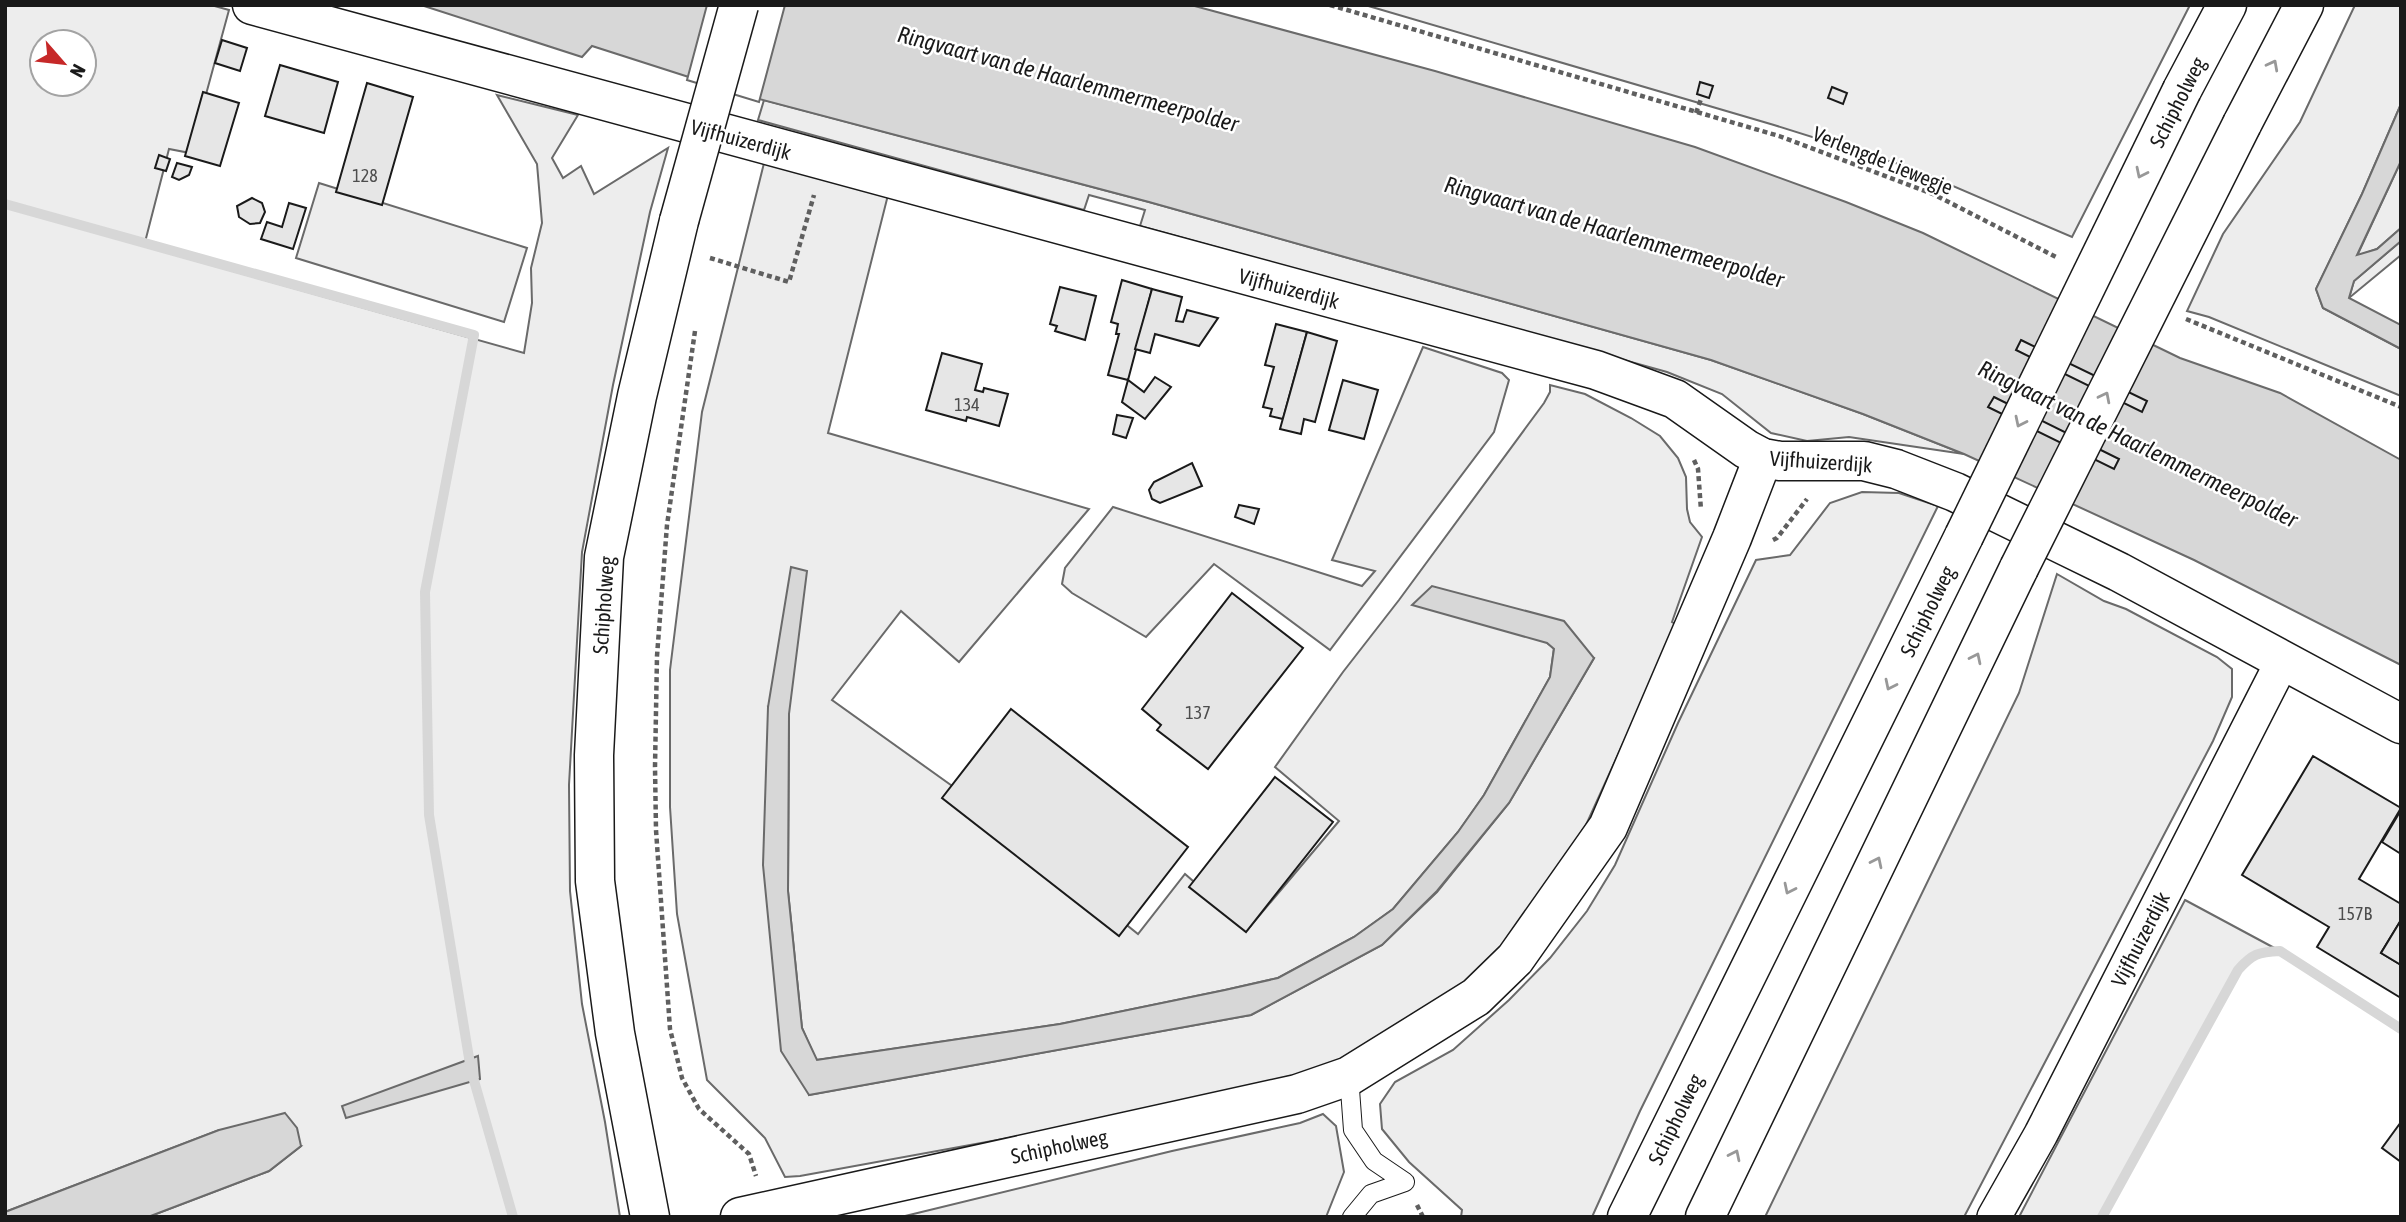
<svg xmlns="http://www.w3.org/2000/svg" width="2406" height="1222" viewBox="0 0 2406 1222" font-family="'Asap Condensed',sans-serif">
  <rect width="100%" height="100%" fill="#fff"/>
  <g fill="#ededed" stroke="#6a6a6a" stroke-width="2" fill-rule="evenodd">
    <path d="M 5,5 L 211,5 L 229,10 L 190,153 L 169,149 L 144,246 L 524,353 L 532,303 L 531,268 L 542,223 L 537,164 L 497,95 L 578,115 L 552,158 L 563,178 L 581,166 L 594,194 L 668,148 L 650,212 L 613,385 L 582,552 L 569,785 L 570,891 L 582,1004 L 605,1122 L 620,1217 L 148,1217 L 269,1171 L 301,1146 L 219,1130 L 5,1212 ZM 42,42 L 84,42 L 84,84 L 42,84 Z"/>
    <polygon points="1365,5 2190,5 2072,237 1911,168 1774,125"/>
    <polygon points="2355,5 2401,5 2401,104 2362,194 2316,289 2323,308 2401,349 2401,396 2209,317 2187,311 2223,234 2300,122"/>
    <polygon points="764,100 1149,202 1711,360 1863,414 1964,454 1849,437 1807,441 1771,433 1722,394 1667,372 1140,226 1145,210 1089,195 1084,210 758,120"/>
    <path d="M 765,159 L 888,195 L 828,433 L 1089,509 L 959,662 L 901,611 L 832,700 L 962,793 L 1138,934 L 1185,874 L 1248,929 L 1339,821 L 1275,767 L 1343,672 L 1399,600 L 1544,403 L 1550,392 L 1550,385 L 1585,394 L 1631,418 L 1660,436 L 1678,458 L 1686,477 L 1687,509 L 1690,522 L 1702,537 L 1672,622 L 1677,625 L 1586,825 L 1512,937 L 1446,1000 L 1347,1056 L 1301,1078 L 1085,1124 L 800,1176 L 785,1177 L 765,1138 L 707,1080 L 677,914 L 670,807 L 670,670 L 702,412 ZM 1547,643 L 1594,658 L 1509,803 L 1437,892 L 1382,945 L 1251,1015 L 809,1095 L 768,707 L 789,714 L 788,891 L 802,1028 L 816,1060 L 1060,1024 L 1225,990 L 1278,978 L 1354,937 L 1393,909 L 1458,832 L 1484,795 L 1550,677 L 1554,648 Z"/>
    <polygon points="2401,161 2401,228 2377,249 2357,256"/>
    <polygon points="319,183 527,248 504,322 296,258"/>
    <polygon points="2401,241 2401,255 2349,298 2354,281"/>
    <polygon points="1423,347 1502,373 1509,380 1494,432 1330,650 1214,564 1146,637 1072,593 1062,584 1065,568 1113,507 1362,586 1375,571 1332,560"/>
    <polygon points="1862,492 1899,493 1938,506 1640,1111 1592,1217 1461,1217 1462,1210 1409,1162 1382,1129 1380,1104 1395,1082 1453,1050 1509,1000 1550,958 1587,911 1615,865 1678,723 1756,560 1790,555 1830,503"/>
    <polygon points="2057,574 2104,601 2126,609 2217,657 2232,669 2232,697 2213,741 1964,1217 1765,1217 2019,693"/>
    <polygon points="2185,900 2280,951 2265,951 2249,957 2238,970 2102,1217 2019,1217"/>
    <polygon points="1323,1114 1336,1126 1344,1172 1326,1217 901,1217 1172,1151 1300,1123"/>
  </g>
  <g fill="#d7d7d7" stroke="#6a6a6a" stroke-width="2">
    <polygon points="421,5 1191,5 1435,71 1695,147 1846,202 1923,233 2180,358 2280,393 2401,460 2401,665 2194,560 1964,454 1863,414 1711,360 1149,202 748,96 592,46 582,57"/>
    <polygon points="2401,104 2401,161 2357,255 2377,249 2401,228 2401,241 2354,281 2349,298 2401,325 2401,349 2323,308 2316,289 2362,194"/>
    <polygon points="791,567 807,571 789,714 788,891 802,1028 817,1060 1060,1024 1225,990 1278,978 1354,937 1393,909 1458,832 1484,795 1550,677 1554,649 1547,643 1412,605 1432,586 1564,621 1594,658 1509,803 1437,891 1382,945 1251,1015 809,1095 781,1051 763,865 768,707"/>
    <polygon points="478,1056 480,1079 346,1118 342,1106"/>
    <polygon points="285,1113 297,1128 301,1146 269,1171 148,1217 5,1217 5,1212 219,1130"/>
  </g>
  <polygon fill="#fff" stroke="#6a6a6a" stroke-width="2" points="707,5 785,5 759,102 687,80"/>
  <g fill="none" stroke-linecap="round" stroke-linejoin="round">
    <g stroke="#d7d7d7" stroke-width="10">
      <polyline points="5,204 474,335 425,592 429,815 471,1070 513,1217"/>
      <path d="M 2102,1217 L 2238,970 C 2252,954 2258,952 2280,951 L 2401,1029"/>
    </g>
  </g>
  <g fill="#e6e6e6" stroke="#1a1a1a" stroke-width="2">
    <polygon points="222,40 247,48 240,71 215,63"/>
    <polygon points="280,65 338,82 324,133 265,116"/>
    <polygon points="1700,82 1713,86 1709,98 1697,94"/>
    <polygon points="367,83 413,97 382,205 336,192"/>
    <polygon points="1832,87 1847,93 1843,104 1828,98"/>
    <polygon points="203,92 239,103 220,166 185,156"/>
    <polygon points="159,155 170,159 166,171 155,168"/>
    <polygon points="177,163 192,167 189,175 179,180 172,177"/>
    <polygon points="252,198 262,203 265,212 260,223 250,224 239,217 237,206"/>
    <polygon points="289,203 306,208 293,249 261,239 267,222 282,227"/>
    <polygon points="1122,280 1152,289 1128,380 1108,375 1119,334 1116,334 1118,324 1111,322"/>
    <polygon points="1060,287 1096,296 1085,340 1055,331 1057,326 1050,324"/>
    <polygon points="1152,289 1182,297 1176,321 1183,322 1187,310 1218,318 1199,346 1155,334 1150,353 1135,349"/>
    <polygon points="1276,324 1307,332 1283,419 1270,416 1272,409 1263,407 1274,367 1265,365"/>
    <polygon points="1307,332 1337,341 1315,422 1304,419 1301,434 1280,429"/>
    <polygon points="2021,340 2147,401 2142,412 2016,350"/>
    <polygon points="942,353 982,364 975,390 983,392 984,388 1008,394 999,426 967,417 966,421 926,410"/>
    <polygon points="1155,377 1171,387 1145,419 1122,402 1128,380 1144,392"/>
    <polygon points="1343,380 1378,390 1364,439 1329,430"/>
    <polygon points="1994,397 2119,459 2114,469 1988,407"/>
    <polygon points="1117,415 1133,418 1126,438 1113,434"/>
    <polygon points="1192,463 1202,486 1160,503 1152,499 1149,490 1154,482"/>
    <polygon points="1239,505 1259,509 1254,524 1235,517"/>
    <polygon points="1232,593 1303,648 1208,769 1157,730 1161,725 1142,709"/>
    <polygon points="1011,709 1188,847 1119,936 942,798"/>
    <polygon points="2313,756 2401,808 2359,879 2401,904 2401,920 2381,953 2401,965 2401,998 2317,947 2329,927 2242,875"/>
    <polygon points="1275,777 1333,822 1246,932 1189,887"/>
    <polygon points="2401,810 2401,854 2382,842"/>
    <polygon points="2401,920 2401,965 2381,953"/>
    <polygon points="2401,1122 2401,1162 2382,1148"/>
  </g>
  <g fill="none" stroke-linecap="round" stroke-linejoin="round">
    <g stroke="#1a1a1a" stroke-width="20">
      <polyline id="service" points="1349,1076 1353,1130 1374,1161 1405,1182 1371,1194 1352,1217"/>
    </g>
    <g stroke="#1a1a1a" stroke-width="36">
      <polyline id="minor" points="1994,1217 2041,1134 2283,660"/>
    </g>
    <g stroke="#1a1a1a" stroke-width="41">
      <g id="tertiary">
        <polyline points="252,5 1596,370 1675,399 1746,449 1763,458 1780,461 1864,461 1896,469 1955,492 2119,572 2401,724"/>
        <polyline points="740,1217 1297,1094 1349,1076 1476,997 1515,959 1608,827 1732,538 1763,458"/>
      </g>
    </g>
    <g stroke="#1a1a1a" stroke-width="41">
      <polyline id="secondary" points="650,1217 615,1033 595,881 594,755 604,557 637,396 679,221"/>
    </g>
    <g stroke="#1a1a1a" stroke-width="41">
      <g id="trunk">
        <polyline points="2182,90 2227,5"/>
        <polyline points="2242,124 2304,5"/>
        <polyline points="1627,1217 1964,536"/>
        <polyline points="1705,1217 2019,568"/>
      </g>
    </g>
    <g stroke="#5f5f5f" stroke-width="4.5" stroke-dasharray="5 3.5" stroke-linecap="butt">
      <polyline points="1330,5 1779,136 1933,194 2058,258"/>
      <polyline points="1696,113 1701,99"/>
      <polyline points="710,258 789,282 814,195"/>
      <polyline points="2186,319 2401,407"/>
      <polyline points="695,331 667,525 657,656 655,767 656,830 670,1029 682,1078 699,1109 749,1154 756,1176"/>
      <polyline points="1694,460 1698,469 1701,510"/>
      <polyline points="1773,540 1777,538 1807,499"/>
      <polyline points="1417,1205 1423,1217"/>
    </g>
    <use href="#service" stroke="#fff" stroke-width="18"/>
    <use href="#minor" stroke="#fff" stroke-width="33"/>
    <use href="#tertiary" stroke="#fff" stroke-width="38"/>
    <use href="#secondary" stroke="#fff" stroke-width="38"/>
    <use href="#trunk" stroke="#fff" stroke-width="38"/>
    <g stroke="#1a1a1a" stroke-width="41" stroke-linecap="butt">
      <polyline id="secondary-bridge" points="679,221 739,5"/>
    </g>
    <g stroke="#1a1a1a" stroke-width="41" stroke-linecap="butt">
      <g id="trunk-bridge">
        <polyline points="1964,536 2182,90"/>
        <polyline points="2019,568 2242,124"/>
      </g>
    </g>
    <use href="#secondary-bridge" stroke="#fff" stroke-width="38"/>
    <use href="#trunk-bridge" stroke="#fff" stroke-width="38"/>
  </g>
  <defs><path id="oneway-chevron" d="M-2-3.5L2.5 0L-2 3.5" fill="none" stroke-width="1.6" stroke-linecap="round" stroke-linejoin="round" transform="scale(1.75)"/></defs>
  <g stroke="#989898">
    <use href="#oneway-chevron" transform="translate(2273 65) rotate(-62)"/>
    <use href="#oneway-chevron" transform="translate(2141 173) rotate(116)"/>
    <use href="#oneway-chevron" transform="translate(2105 397) rotate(-63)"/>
    <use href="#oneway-chevron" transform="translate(2020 422) rotate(116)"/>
    <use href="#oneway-chevron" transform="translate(1976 658) rotate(-64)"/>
    <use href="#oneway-chevron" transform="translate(1890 685) rotate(116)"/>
    <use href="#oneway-chevron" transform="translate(1877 862) rotate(-64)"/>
    <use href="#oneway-chevron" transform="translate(1789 889) rotate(116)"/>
    <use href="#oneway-chevron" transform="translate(1735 1155) rotate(-64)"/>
  </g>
  <g text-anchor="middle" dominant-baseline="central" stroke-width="5" stroke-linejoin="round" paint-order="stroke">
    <g font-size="18" fill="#4d4d4d">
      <text x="365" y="175">128</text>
      <text x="967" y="404">134</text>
      <text x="1198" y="712">137</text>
      <text x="2355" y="913">157B</text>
    </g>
    <g font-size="21" fill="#1a1a1a" stroke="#fff">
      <text transform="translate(2177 102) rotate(-63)">Schipholweg</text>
      <text transform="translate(741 139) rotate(15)">Vijfhuizerdijk</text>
      <text transform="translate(1883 160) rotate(22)">Verlengde Liewegje</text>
      <text transform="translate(1289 288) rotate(15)">Vijfhuizerdijk</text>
      <text transform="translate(1821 461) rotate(4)">Vijfhuizerdijk</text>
      <text transform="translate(603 605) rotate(-86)">Schipholweg</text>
      <text transform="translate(1927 611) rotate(-64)">Schipholweg</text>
      <text transform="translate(2140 939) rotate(-63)">Vijfhuizerdijk</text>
      <text transform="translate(1675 1119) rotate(-64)">Schipholweg</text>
      <text transform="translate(1059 1146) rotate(-12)">Schipholweg</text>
    </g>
    <g font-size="23" font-style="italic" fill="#1a1a1a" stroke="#fff">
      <text transform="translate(1068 79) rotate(15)">Ringvaart van de Haarlemmermeerpolder</text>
      <text transform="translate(1614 232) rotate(16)">Ringvaart van de Haarlemmermeerpolder</text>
      <text transform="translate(2138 444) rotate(26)">Ringvaart van de Haarlemmermeerpolder</text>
    </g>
  </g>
  <rect width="2406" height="1222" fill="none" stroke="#1a1a1a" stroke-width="14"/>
  <g transform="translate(63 63) rotate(118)"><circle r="33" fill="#ffffff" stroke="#a3a3a3" stroke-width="2"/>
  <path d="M0-5L12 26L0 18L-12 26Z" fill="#c62828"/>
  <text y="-10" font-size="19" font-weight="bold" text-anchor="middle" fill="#1a1a1a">N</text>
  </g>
</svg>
